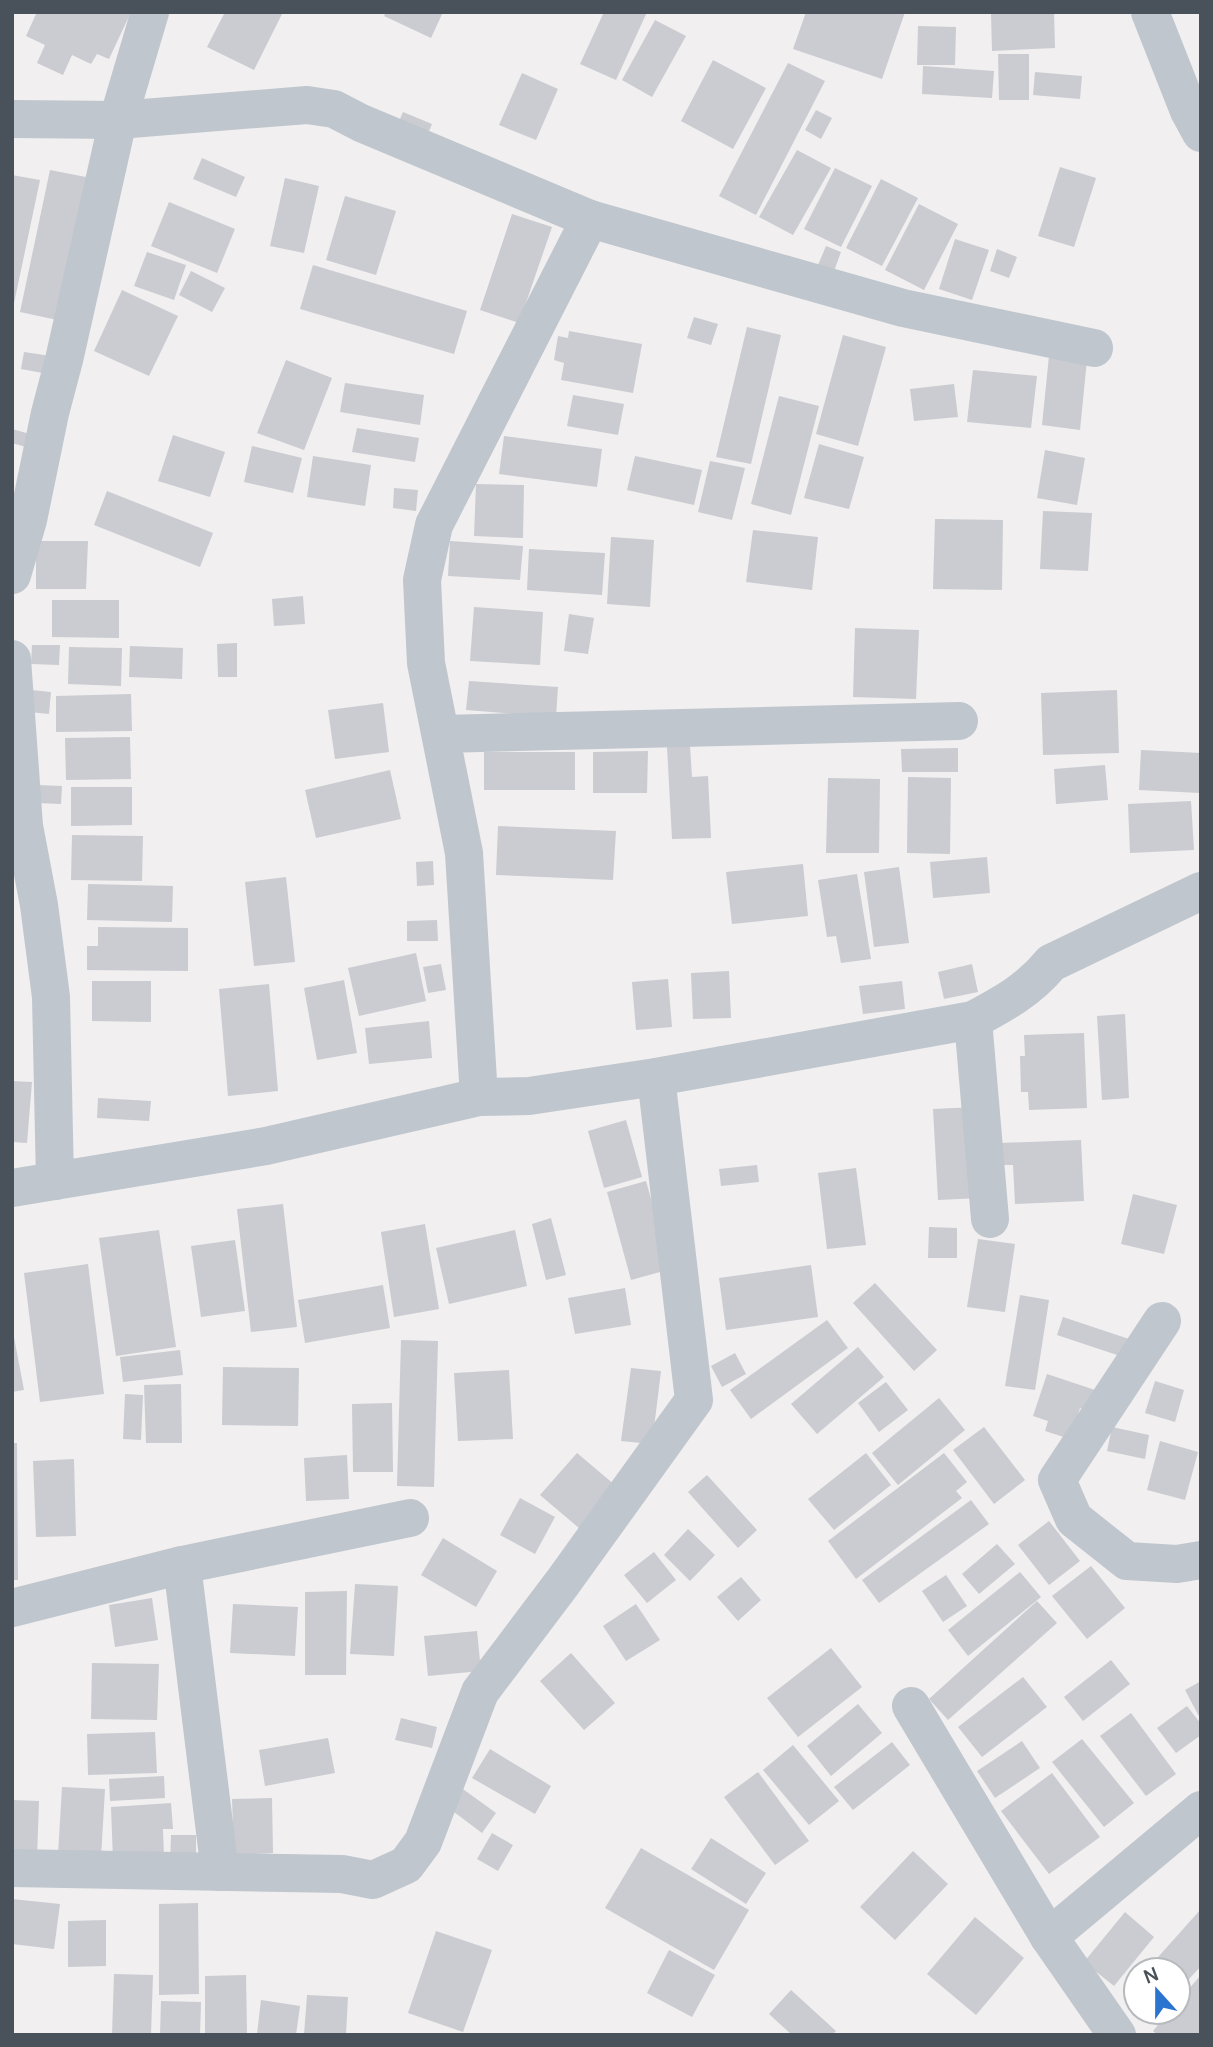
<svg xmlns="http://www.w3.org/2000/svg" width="1213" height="2047" viewBox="0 0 1213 2047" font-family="Manrope,sans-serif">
  <rect width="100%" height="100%" fill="#f1efef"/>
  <g fill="#caccd1">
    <polygon points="37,12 131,12 109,59 97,54 91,64 72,55 63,75 37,63 45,45 26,36"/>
    <polygon points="225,12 283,12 254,70 207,47"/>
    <polygon points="386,12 443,12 431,38 384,16"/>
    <polygon points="604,12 647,12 616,80 580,64"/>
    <polygon points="806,12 905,12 882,79 793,49"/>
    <polygon points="1054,12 1055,48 992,51 991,14"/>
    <polygon points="655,20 686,36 652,97 622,80"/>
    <polygon points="918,26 956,27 955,65 917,65"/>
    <polygon points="998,54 1029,54 1029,100 999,100"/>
    <polygon points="713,60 766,88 733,149 681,121"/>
    <polygon points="788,63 825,81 756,215 719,196"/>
    <polygon points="923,66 994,71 992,98 922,94"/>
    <polygon points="1035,72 1082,76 1080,99 1033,95"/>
    <polygon points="522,73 558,89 536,140 499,125"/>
    <polygon points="816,110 832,118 821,139 805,130"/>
    <polygon points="403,112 432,124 422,148 393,136"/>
    <polygon points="797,150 831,168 793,235 759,217"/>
    <polygon points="202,158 245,177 236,197 193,179"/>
    <polygon points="1060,167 1096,178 1074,247 1038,236"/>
    <polygon points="835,168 872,186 841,247 804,229"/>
    <polygon points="50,170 91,178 62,321 20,312"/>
    <polygon points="12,175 40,180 13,308 12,308"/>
    <polygon points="285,178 319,186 304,253 270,246"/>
    <polygon points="881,179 918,198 882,266 846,248"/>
    <polygon points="345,196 396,211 376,275 326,260"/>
    <polygon points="169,202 235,229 217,273 151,246"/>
    <polygon points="919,204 958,224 924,290 885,270"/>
    <polygon points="512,214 552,227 519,323 480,310"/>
    <polygon points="955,239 989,250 972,300 939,289"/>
    <polygon points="826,246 841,252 834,271 818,265"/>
    <polygon points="997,249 1017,257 1009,278 990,271"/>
    <polygon points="147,252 186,265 174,300 134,286"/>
    <polygon points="313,265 467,311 454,354 300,309"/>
    <polygon points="191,271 225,288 212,312 179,295"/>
    <polygon points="122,290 178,316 149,376 94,351"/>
    <polygon points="694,317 718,324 711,345 687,338"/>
    <polygon points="747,327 781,335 751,464 716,457"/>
    <polygon points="569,331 642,344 633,393 561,380 564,363 554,360 558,336 568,338"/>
    <polygon points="843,335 886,347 858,446 816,434"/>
    <polygon points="1050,346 1088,350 1080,430 1042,425"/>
    <polygon points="24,352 51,356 48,374 21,369"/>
    <polygon points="286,360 332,378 304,450 257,433"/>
    <polygon points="973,370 1037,376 1031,428 967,422"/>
    <polygon points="345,383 424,395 420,425 340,412"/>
    <polygon points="954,384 958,417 914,421 910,389"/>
    <polygon points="573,395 624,404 618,435 567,426"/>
    <polygon points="779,396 819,406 791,515 751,504"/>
    <polygon points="357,428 419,438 415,462 352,452"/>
    <polygon points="12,429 30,434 26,447 12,443"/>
    <polygon points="173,435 225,452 210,497 158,481"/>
    <polygon points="504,436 602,449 597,487 499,474"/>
    <polygon points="819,444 864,457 849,509 804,498"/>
    <polygon points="252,446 302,458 293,493 244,482"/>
    <polygon points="1045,450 1085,458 1077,505 1037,498"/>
    <polygon points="313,456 371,465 365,506 307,497"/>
    <polygon points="635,456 702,470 694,505 627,490"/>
    <polygon points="710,461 745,468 732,520 698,512"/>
    <polygon points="476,484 524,485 523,538 474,536"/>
    <polygon points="394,488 418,490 416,511 393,508"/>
    <polygon points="107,491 213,533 200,567 94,525"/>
    <polygon points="1043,511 1092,513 1088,571 1040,569"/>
    <polygon points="935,519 1003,520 1002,590 933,589"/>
    <polygon points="753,530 818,537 812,590 746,582"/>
    <polygon points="611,537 654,540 650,607 607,604"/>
    <polygon points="36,541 88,541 86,589 36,589"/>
    <polygon points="450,541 523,546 520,580 448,576"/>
    <polygon points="529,549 605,553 602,595 527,590"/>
    <polygon points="303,596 305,624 274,626 272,599"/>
    <polygon points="52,600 119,600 119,638 52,637"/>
    <polygon points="474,607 543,612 540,665 470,661"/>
    <polygon points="569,614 594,618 588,654 564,651"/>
    <polygon points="855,628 919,630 916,699 853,697"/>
    <polygon points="237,643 237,677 218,677 217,644"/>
    <polygon points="32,645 60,645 59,665 31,664"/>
    <polygon points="130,646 183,648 182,679 129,677"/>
    <polygon points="69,647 122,648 121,686 68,684"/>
    <polygon points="469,681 558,687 556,717 466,710"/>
    <polygon points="31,690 51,692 49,714 29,712"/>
    <polygon points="1117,690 1119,753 1043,755 1041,693"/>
    <polygon points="131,694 132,731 56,732 56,696"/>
    <polygon points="383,703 389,752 335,759 328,710"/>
    <polygon points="130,737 131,779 66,780 65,738"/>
    <polygon points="690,746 692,777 708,776 711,838 672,839 667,747"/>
    <polygon points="958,748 958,772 902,772 901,749"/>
    <polygon points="1141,750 1201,753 1201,793 1139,790"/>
    <polygon points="648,751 647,793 593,793 593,752"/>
    <rect x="484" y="752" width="91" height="38"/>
    <polygon points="1105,765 1108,800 1056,804 1054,769"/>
    <polygon points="390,770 401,819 316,838 305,790"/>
    <polygon points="908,777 951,778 950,854 907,853"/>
    <polygon points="828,778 880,779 879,853 826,853"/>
    <polygon points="38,785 62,786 61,804 37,803"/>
    <polygon points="71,787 132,787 132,825 71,826"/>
    <polygon points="1191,801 1194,850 1130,853 1128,804"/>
    <polygon points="498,826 616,831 613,880 496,875"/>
    <polygon points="72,835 143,836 142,881 71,880"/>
    <polygon points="987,857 990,893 933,898 930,862"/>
    <polygon points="433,861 434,885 417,886 416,862"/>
    <polygon points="803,864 808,916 732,924 726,872"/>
    <polygon points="899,867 909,943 874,947 864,872"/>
    <polygon points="857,874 871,959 841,963 836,936 827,937 818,880"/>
    <polygon points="286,877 295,962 254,966 245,882"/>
    <polygon points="88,884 173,886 172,922 87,920"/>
    <polygon points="437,920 438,941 407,941 407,921"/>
    <polygon points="98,927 188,928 188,971 87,970 87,946 98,946"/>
    <polygon points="416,953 426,1001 359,1016 348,968"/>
    <polygon points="441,964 446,990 428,993 423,967"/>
    <polygon points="972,964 978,992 944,999 938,972"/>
    <polygon points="729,971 731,1018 693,1019 691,973"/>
    <polygon points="668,979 672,1027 636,1030 632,982"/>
    <polygon points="344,980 357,1053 317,1060 304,988"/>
    <polygon points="92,981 151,981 151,1022 92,1021"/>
    <polygon points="902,981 905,1009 863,1014 859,986"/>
    <polygon points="269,984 278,1091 228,1096 219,989"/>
    <polygon points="1125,1014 1129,1098 1102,1100 1097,1016"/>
    <polygon points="429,1021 432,1058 369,1064 365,1028"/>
    <polygon points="1084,1033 1087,1108 1029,1110 1028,1092 1021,1092 1020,1056 1025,1056 1024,1035"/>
    <polygon points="12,1081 32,1082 27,1143 12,1142"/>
    <polygon points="98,1098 151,1101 149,1121 97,1118"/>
    <polygon points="975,1107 980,1198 938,1200 933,1109"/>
    <polygon points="626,1120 642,1177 604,1188 588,1131"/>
    <polygon points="1081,1140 1084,1201 1015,1204 1013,1165 1001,1165 1000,1143"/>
    <polygon points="757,1165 759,1182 721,1186 719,1169"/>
    <polygon points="856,1168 866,1245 827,1249 818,1173"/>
    <polygon points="646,1181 671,1269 631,1280 607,1192"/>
    <polygon points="1133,1194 1177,1205 1164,1254 1121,1244"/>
    <polygon points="283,1204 297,1327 251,1332 237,1209"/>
    <polygon points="551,1218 566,1275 546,1280 532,1224"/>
    <polygon points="425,1224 439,1309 394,1317 381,1232"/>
    <polygon points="929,1227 957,1228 957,1258 928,1258"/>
    <polygon points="159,1230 176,1347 116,1356 99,1238"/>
    <polygon points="515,1230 527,1286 449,1304 436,1248"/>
    <polygon points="978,1239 1015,1244 1005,1312 967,1307"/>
    <polygon points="235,1240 245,1311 201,1317 191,1246"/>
    <polygon points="88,1264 104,1394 40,1402 24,1273"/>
    <polygon points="811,1265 818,1317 726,1330 719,1278"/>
    <polygon points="875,1283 937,1350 914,1371 853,1303"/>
    <polygon points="383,1285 390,1328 305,1343 298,1300"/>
    <polygon points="625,1288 631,1325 575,1334 568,1298"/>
    <polygon points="1020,1295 1049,1300 1035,1390 1005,1386"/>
    <polygon points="1063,1317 1129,1339 1123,1357 1057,1335"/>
    <polygon points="827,1320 848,1348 751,1419 730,1390"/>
    <polygon points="14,1337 24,1390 12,1392 12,1338"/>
    <polygon points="401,1340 438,1341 434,1487 397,1486"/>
    <polygon points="858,1347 884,1377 817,1434 791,1404"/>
    <polygon points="180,1350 183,1375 123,1382 120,1357"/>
    <polygon points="735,1353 746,1374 722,1387 711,1366"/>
    <polygon points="223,1367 299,1368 298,1426 222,1425"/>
    <polygon points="631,1368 661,1371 652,1444 621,1441"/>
    <polygon points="509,1370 513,1439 458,1441 454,1373"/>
    <polygon points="1047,1374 1095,1390 1088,1411 1080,1408 1070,1439 1045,1431 1048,1421 1033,1416"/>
    <polygon points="1155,1381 1184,1390 1175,1422 1145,1413"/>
    <polygon points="886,1382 908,1410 879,1432 858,1403"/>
    <polygon points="181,1384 182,1443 146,1443 144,1385"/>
    <polygon points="125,1394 143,1395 141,1440 123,1439"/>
    <polygon points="939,1398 965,1430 898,1485 872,1453"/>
    <polygon points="392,1403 393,1472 353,1472 352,1404"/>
    <polygon points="984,1427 1025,1480 994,1504 953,1450"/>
    <polygon points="1112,1427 1149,1435 1145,1459 1107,1451"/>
    <polygon points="1160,1441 1198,1452 1185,1500 1147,1490"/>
    <polygon points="12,1443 17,1443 18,1580 12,1580"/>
    <polygon points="577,1453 616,1486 579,1528 540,1495"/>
    <polygon points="866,1453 891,1485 834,1530 808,1499"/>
    <polygon points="944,1453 967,1482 956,1491 962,1498 856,1579 828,1541"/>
    <polygon points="347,1455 349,1499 306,1501 304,1458"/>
    <polygon points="74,1459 76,1536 36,1537 33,1461"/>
    <polygon points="707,1475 757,1530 738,1548 688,1492"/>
    <polygon points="520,1498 555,1517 535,1554 500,1535"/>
    <polygon points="971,1500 989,1524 879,1603 862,1580"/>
    <polygon points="1049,1521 1080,1561 1049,1585 1018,1545"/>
    <polygon points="688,1529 715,1555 690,1581 664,1555"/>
    <polygon points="443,1538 497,1571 476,1607 421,1575"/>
    <polygon points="997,1544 1015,1564 979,1594 962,1574"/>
    <polygon points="654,1552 676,1580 647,1603 624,1575"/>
    <polygon points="1091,1566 1125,1608 1087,1639 1052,1596"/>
    <polygon points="1020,1572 1041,1597 968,1656 948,1630"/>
    <polygon points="946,1575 967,1606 943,1622 922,1591"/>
    <polygon points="741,1577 761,1600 738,1621 717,1597"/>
    <polygon points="355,1584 398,1586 394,1656 350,1654"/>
    <polygon points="347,1591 346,1675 305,1675 305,1592"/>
    <polygon points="152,1598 158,1640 115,1647 109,1605"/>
    <polygon points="1037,1601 1057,1623 948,1720 929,1699"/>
    <polygon points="233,1604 298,1607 295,1656 230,1653"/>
    <polygon points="636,1604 660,1640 626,1661 603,1626"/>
    <polygon points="477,1631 481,1671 428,1676 424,1636"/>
    <polygon points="831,1648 862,1687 798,1737 767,1698"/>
    <polygon points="571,1653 615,1703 584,1730 540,1681"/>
    <polygon points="1111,1660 1130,1684 1083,1721 1064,1697"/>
    <polygon points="92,1663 159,1664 157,1720 91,1719"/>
    <polygon points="1023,1677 1047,1707 982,1757 958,1727"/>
    <polygon points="1201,1681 1201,1720 1185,1690"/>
    <polygon points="858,1704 882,1733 831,1776 807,1746"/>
    <polygon points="1187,1706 1201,1724 1201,1735 1176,1753 1157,1728"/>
    <polygon points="1131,1713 1176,1774 1146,1796 1100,1736"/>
    <polygon points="401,1718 437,1727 432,1748 395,1740"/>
    <polygon points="155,1732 157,1773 88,1775 87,1734"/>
    <polygon points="328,1738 335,1773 265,1786 259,1750"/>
    <polygon points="1082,1739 1134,1803 1104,1827 1052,1762"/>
    <polygon points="1022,1741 1040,1768 995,1798 977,1771"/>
    <polygon points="892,1742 910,1765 853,1810 834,1787"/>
    <polygon points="793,1745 839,1801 809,1825 763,1770"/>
    <polygon points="490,1749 551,1786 535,1814 472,1778"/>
    <polygon points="758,1772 809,1841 775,1865 724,1797"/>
    <polygon points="1052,1773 1100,1837 1049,1874 1001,1811"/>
    <polygon points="164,1776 165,1798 110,1801 109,1779"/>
    <polygon points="456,1784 496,1813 482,1833 442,1803"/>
    <polygon points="62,1787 105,1789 101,1858 58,1855"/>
    <polygon points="272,1798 273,1853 234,1855 232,1799"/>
    <polygon points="12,1800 39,1801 37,1858 12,1858"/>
    <polygon points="171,1803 173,1829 163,1829 164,1858 113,1860 111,1807"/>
    <polygon points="492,1833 513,1845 498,1871 477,1859"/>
    <polygon points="171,1835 196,1835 196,1866 170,1866"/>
    <polygon points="711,1838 766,1873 746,1904 691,1869"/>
    <polygon points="641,1848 749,1910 714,1970 605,1908"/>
    <polygon points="913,1851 948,1884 895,1940 860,1907"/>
    <polygon points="12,1899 60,1904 54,1949 12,1944"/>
    <polygon points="198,1903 199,1994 159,1995 159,1904"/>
    <polygon points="1201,1909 1201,1966 1179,1990 1178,1970 1157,1970 1151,1965"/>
    <polygon points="1125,1912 1154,1937 1114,1986 1084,1962"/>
    <polygon points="975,1917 1024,1958 976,2015 927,1974"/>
    <polygon points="106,1920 106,1966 68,1967 68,1921"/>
    <polygon points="436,1931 492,1950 463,2032 408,2013"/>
    <polygon points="669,1950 715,1975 692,2017 647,1993"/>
    <polygon points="114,1974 153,1975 151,2035 112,2035"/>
    <polygon points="246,1975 247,2035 205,2035 205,1976"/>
    <polygon points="1201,1975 1201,2035 1158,2035 1153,2031 1169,2012 1178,2012 1178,2001"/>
    <polygon points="791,1990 836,2031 832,2035 792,2035 769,2014"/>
    <polygon points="307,1995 348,1997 346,2035 304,2035"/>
    <polygon points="261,2000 300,2006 296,2035 257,2034"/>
    <polygon points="161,2001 201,2002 200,2035 160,2035"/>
  </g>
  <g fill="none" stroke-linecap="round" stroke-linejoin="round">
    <g stroke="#bfc6cd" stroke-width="38">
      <polyline points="1150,12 1189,111 1201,133"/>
      <polyline points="12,119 118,120 307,105 334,109 361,123 590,219 903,308 1094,348"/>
      <polyline points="12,575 28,520 50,413 64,360 118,120 150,12"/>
      <polyline points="12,659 24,826 39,905 51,997 55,1181"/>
      <polyline points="442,734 959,721"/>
      <polyline points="973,1020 990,1219"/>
      <polyline points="479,1097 464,853 426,663 422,580 434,525 590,219"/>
      <path d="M 12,1188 L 266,1146 L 479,1097 L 529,1096 L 656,1077 L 973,1020 C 1003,1004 1029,990 1051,963 L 1201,891"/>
      <polyline points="1162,1321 1057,1480 1074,1519 1127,1561 1177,1564 1201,1560"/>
      <polyline points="182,1565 220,1872"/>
      <polyline points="12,1608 182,1565 410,1518"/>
      <polyline points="911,1706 1049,1937 1117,2035"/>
      <polyline points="12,1868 342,1874 373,1880 406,1865 423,1842 480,1692 563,1582 694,1400 656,1077"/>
      <polyline points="1049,1937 1201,1810"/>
    </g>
  </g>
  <rect width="1213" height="2047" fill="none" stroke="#49525b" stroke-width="28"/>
  <g transform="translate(1157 1991) rotate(339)"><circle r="33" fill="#ffffff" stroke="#b6babd" stroke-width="2"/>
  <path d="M0-5L12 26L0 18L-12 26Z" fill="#2b74d0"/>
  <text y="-10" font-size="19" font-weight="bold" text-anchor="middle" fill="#49525b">N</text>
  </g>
</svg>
